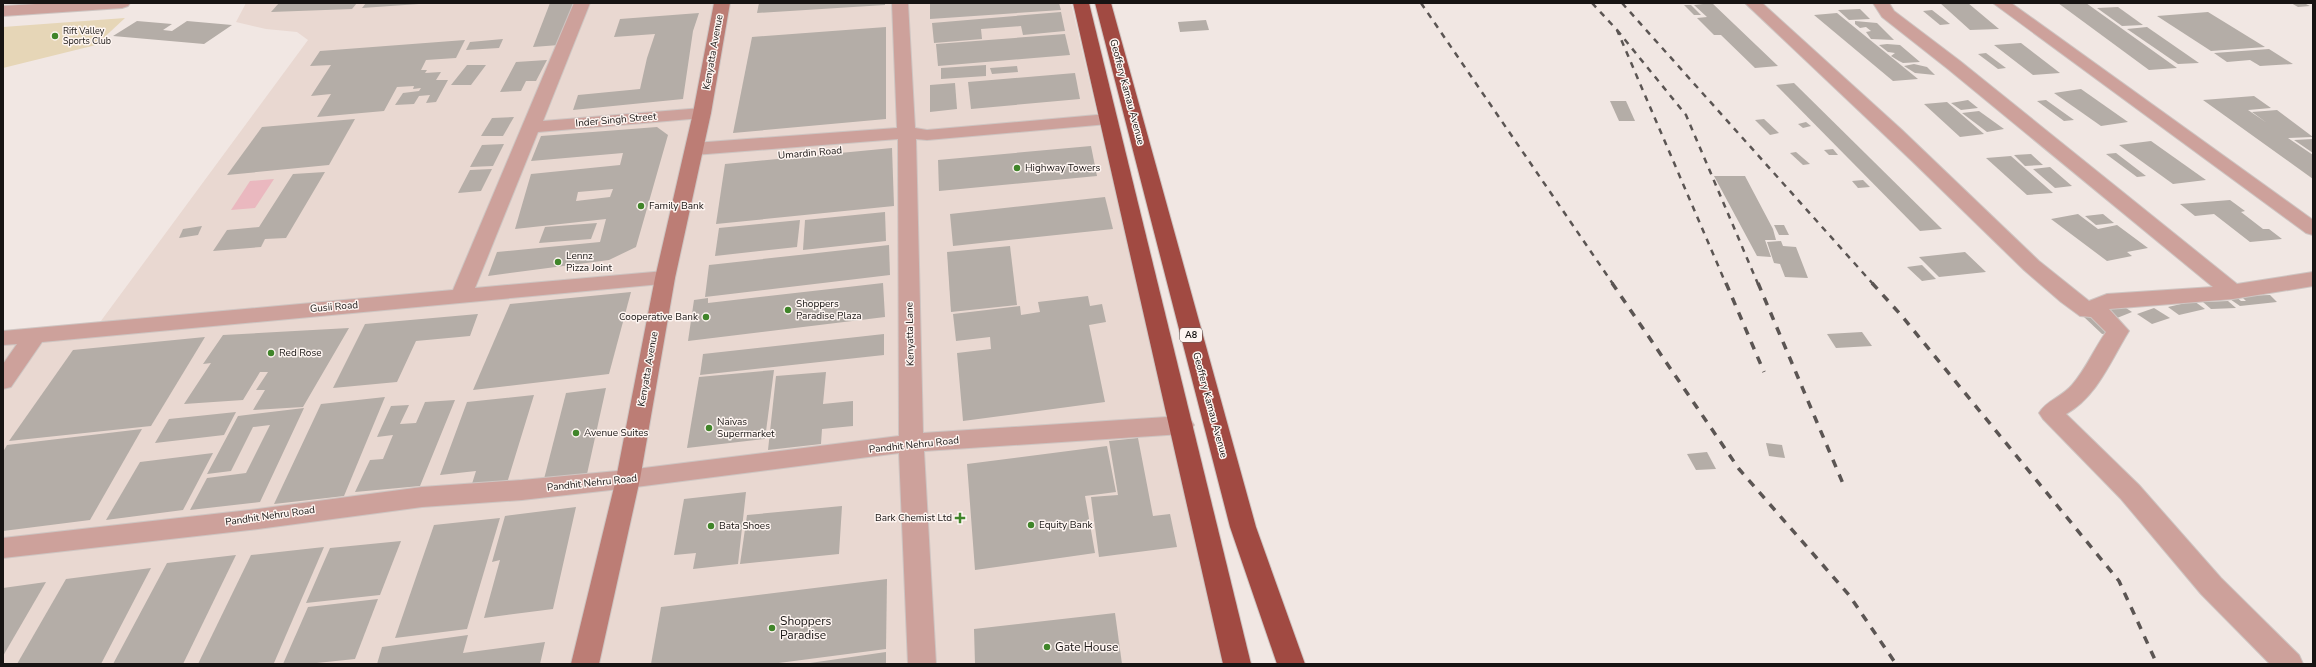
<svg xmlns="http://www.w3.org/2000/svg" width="2316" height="667" viewBox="0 0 2316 667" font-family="'Nunito Sans',sans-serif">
  <rect width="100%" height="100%" fill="#f1e7e3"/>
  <polygon fill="#e9d8d1" points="246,3 1071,3 1226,664 3,664 3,338 95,329 308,40 297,32 266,29 236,22"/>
  <polygon fill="#e6d6b7" points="125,18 96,45 3,68 3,27"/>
  <polygon fill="#eab8bf" points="274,179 255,208 231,210 250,181"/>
  <g fill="#b4ada7" fill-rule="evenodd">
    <polygon points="279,3 357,3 352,9 271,12"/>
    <polygon points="366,3 419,3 419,4 362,8"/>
    <polygon points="550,3 574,3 559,45 533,47"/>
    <polygon points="759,3 885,3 885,5 757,13"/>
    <polygon points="930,3 1059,3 1061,10 930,19"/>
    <polygon points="1712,3 1778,66 1755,68 1721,35 1714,35 1697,18 1707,17 1694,5"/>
    <polygon points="1940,3 1968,3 1999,29 1970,30"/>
    <polygon points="2058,3 2086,3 2177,68 2149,70"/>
    <polygon points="2291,3 2304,3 2310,6 2298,7"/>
    <polygon points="1684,5 1691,5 1701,15 1694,15"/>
    <polygon points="2118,7 2143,25 2122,26 2097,8"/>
    <polygon points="1860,9 1870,19 1849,20 1838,10"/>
    <polygon points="1932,10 1950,24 1940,25 1923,11"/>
    <polygon points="1061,12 1065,31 1023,35 1021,26 981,29 982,39 934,43 932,23"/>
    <polygon points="2208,12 2265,47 2211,51 2157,16"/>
    <polygon points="699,13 693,31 683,99 573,110 578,95 640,89 647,58 655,34 614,37 620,19"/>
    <polygon points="1837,13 1918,79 1893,81 1814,15"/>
    <polygon points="1206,20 1209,30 1180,32 1178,22"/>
    <polygon points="137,21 172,24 163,30 172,31 187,21 232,25 204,44 113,36"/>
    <polygon points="1855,21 1877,23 1894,40 1871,39 1866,32 1871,31 1866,27 1860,28 1855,24"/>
    <polygon points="886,27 886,119 733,133 752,37"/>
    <polygon points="2147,27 2199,63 2178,64 2127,29"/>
    <polygon points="1065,34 1070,55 938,66 936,44"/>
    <polygon points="503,39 499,48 466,50 470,42"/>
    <polygon points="465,40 456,58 426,60 421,70 427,70 425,73 441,72 436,80 448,80 436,102 426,103 430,95 419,96 414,104 395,105 403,93 419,91 421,88 413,89 414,86 397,87 384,111 317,117 331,94 311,96 331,65 310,66 320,51"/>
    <polygon points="2021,43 2060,73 2033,75 1994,45"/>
    <polygon points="1887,44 1900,45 1920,62 1903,63 1899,61 1891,56 1895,53 1888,52 1879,45"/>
    <polygon points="2269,49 2293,64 2260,66 2250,60 2227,62 2214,53"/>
    <polygon points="1986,53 2006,68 1998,69 1978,54"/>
    <polygon points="547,60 536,81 526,81 521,91 500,92 516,62"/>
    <polygon points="1914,64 1927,67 1935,75 1915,73 1904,66"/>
    <polygon points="467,65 486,65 471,85 451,85"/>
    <polygon points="986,65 986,76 941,79 941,68"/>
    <polygon points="1017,66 1018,72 992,74 990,68"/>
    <polygon points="1075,73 1080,99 971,109 968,82"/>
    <polygon points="955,83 957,109 930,112 930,85"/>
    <polygon points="1794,83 1942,229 1920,231 1776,85"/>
    <polygon points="2081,89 2128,122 2101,126 2054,93"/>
    <polygon points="2254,96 2271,108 2248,110 2267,123 2252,112 2277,110 2313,137 2288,138 2313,155 2313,179 2203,100"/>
    <polygon points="1968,100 1978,108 1961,110 1951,103"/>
    <polygon points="2046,100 2074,120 2064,121 2037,101"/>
    <polygon points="1610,101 1626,101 1635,121 1619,121"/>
    <polygon points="1947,102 1984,134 1960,137 1924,104"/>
    <polygon points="1979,111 2004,129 1987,132 1962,113"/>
    <polygon points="514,117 503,136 481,136 492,118"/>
    <polygon points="355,119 329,165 227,175 262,127"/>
    <polygon points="1764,119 1779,133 1770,135 1755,120"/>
    <polygon points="1806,122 1811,126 1803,128 1798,124"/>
    <path d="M 657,127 L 668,135 L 636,247 L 609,260 L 488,276 L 497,252 L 600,242 L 606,219 L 515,229 L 531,174 L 620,165 L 623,153 L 531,161 L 541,136 ZM 613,189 L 610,197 L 576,201 L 578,192 Z"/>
    <polygon points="2313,139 2313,153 2294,140"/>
    <polygon points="2151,141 2206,180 2173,184 2119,145"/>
    <polygon points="504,144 493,166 470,167 482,145"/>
    <polygon points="1091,146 1097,176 939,191 938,160"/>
    <polygon points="892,148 894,206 716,224 725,164"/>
    <polygon points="1833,149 1838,155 1829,155 1824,150"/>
    <polygon points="1796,152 1810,164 1803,165 1790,153"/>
    <polygon points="2116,153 2146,176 2137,177 2106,154"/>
    <polygon points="2031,154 2043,165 2025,166 2014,155"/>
    <polygon points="2011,156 2053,193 2027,195 1986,158"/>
    <polygon points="2050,167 2072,186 2055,188 2033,169"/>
    <polygon points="492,169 481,191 458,193 470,170"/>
    <polygon points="325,172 286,238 265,239 261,247 213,251 227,230 259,227 293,174"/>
    <polygon points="1714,176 1745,176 1773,229 1776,240 1765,240 1771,257 1757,256"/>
    <polygon points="1863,180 1870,187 1858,188 1852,181"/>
    <polygon points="1105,197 1113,229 953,246 950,214"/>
    <polygon points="2230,200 2245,211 2241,212 2263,229 2269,229 2282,239 2250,242 2214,214 2195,216 2180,204"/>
    <polygon points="885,212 886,241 803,250 805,220"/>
    <polygon points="2078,214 2098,229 2117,225 2148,248 2127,252 2132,256 2107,261 2051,219"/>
    <polygon points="2103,214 2114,223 2096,225 2085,216"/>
    <polygon points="800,220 797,247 715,256 719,228"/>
    <polygon points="597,223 591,239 539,243 545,227"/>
    <polygon points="1774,225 1784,225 1789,235 1779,235"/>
    <polygon points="202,226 198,235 179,238 183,229"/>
    <polygon points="1781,241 1783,246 1796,247 1808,278 1785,277 1780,264 1774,263 1767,242"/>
    <polygon points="889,245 890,275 705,297 709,265"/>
    <polygon points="1010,246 1017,305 951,312 947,252"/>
    <polygon points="1965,252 1986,272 1939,277 1919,257"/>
    <polygon points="1922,265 1936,279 1922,281 1907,267"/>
    <polygon points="883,283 885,317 688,341 694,300 708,298 708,303"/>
    <polygon points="631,292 609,374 473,390 510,304"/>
    <polygon points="2270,295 2277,302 2240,306 2227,297 2235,296 2241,301 2246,301 2241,296"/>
    <polygon points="1088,296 1090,306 1102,304 1106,322 1089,325 1105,402 963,421 957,353 991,349 990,337 956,341 953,314 1020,306 1021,315 1040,312 1038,302"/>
    <polygon points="2194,301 2205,309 2179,315 2168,307"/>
    <polygon points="2228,301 2236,308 2211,309 2203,302"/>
    <polygon points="2120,304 2132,312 2117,318 2105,310"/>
    <polygon points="2154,308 2170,318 2152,324 2137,314"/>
    <polygon points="478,314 470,336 416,341 397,382 333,388 365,324"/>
    <polygon points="2096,316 2114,333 2102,334 2084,317"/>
    <polygon points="349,328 303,407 253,410 265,390 256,390 268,372 260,372 243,400 184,404 211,363 203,364 223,335"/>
    <polygon points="1862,332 1872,346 1836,348 1827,334"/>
    <polygon points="884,334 884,355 700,375 703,354"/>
    <polygon points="205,337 151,426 9,441 73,350"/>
    <polygon points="774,370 765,439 687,448 699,377"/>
    <polygon points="826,372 823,404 853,401 853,426 822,429 821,444 768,450 776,376"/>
    <polygon points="606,388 587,474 544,479 566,393"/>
    <polygon points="534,395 507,483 471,487 476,471 440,475 467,402"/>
    <polygon points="385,397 344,496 274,504 321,404"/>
    <polygon points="455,400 420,486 355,492 370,460 383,459 393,435 377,437 391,406 409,405 400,424 416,423 425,402"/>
    <polygon points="304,408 260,502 190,510 207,478 246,473 270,425 253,427 231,471 207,474 238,416"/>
    <polygon points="236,412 224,435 155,443 169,419"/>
    <polygon points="142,429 90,520 3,531 3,452 7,445"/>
    <polygon points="1138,438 1153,516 1170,514 1177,547 1099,557 1091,497 1118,495 1109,441"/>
    <polygon points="1766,443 1782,445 1785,458 1769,456"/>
    <polygon points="1107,446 1116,492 1085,496 1095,553 975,570 967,464"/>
    <polygon points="1707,452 1716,469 1696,470 1687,454"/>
    <polygon points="213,453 183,510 106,520 140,462"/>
    <polygon points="746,492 738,564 693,569 696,553 674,555 684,499"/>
    <polygon points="842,506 839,554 740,564 747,515"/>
    <polygon points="576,507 553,609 484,618 500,560 492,562 505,516"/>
    <polygon points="500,518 467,629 395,638 434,525"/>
    <polygon points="401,541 380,595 306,603 330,548"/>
    <polygon points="324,547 274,663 198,664 251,555"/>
    <polygon points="236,555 183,664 113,664 167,563"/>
    <polygon points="151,568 101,664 17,664 66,579"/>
    <polygon points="887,579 886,649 771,664 651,664 661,607"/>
    <polygon points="46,582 3,656 3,588"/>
    <polygon points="378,599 355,659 307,664 283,664 308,607"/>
    <polygon points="1115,613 1122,664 975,664 974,629"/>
    <polygon points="468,635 463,653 545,642 540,664 377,664 382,647"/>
    <polygon points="886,652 886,664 810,664 810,663"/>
  </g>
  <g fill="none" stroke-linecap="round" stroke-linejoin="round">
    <g stroke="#cec5c2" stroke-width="2">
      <g id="street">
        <polygon points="52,3 130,3 128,6 122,8 3,16 3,6"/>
        <polygon points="574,3 590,3 543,121 702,108 708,109 711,113 708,117 702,118 538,132 475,288 665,271 672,273 675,278 672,283 42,342 11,387 3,389 3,364 17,344 3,345 3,331 453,290"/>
        <polygon points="892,3 908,3 915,128 927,130 1108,114 1114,115 1117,119 1114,123 1108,124 927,140 916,139 923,433 1182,416 1190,419 1194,425 1190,431 1182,434 924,451 936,664 908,664 899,453 628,488 522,500 422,507 258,529 3,558 3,538 258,509 422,487 522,480 628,470 899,436 898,139 694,155 687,153 685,149 687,145 694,143 897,128"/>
        <path d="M 1745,3 L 1762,3 L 1902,130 L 2039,261 L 2089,301 L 2107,294 L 2213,287 L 1948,69 L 1882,17 L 1873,3 L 1889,3 L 1894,11 L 1960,61 L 2237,284 L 2313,272 L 2313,286 L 2233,299 L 2109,309 L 2129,331 C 2111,360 2097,397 2066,414 L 2139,485 L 2221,578 L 2299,655 L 2303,664 L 2270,664 L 2201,594 L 2121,499 L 2043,419 L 2039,413 C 2047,400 2062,397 2072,385 C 2086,369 2094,349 2106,332 L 2091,317 L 2080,316 L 2061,302 L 2024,270 L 1912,161 Z"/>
        <polygon points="1993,3 2011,3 2313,220 2313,235 2306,233"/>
      </g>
    </g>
    <g stroke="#cec5c2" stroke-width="2">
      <polygon id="secondary" points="714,3 730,3 711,113 675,278 640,479 599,664 571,664 616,479 655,278 693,113"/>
    </g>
    <g stroke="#cec5c2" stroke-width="2">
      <g id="highway">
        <polygon points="1073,3 1089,3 1251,664 1223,664"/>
        <polygon points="1095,3 1111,3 1256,527 1305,664 1277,664 1230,527"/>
      </g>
    </g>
    <use href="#street" fill="#cda19b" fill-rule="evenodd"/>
    <use href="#secondary" fill="#bc7d75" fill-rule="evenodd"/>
    <use href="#highway" fill="#a14a42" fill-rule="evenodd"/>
    <g stroke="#5b5553" stroke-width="2.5" stroke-dasharray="6 6" stroke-linecap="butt">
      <polyline points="1421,3 1613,284"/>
      <polyline points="1592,3 1617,30 1726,284"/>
      <polyline points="1622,3 1873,284"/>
      <polyline points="1617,30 1686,115 1758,284"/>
    </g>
    <g stroke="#5b5553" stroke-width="3.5" stroke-dasharray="8 8" stroke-linecap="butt">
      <polyline points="1612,283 1739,469 1849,595 1896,664"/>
      <polyline points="1726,283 1764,372"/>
      <polyline points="1758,283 1844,486"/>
      <polyline points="1872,283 1901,315 2119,581 2157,664"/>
    </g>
  </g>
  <g fill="#40852a" stroke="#fef5f1" stroke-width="1.5">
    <circle cx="55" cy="36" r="4"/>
    <circle cx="1017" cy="168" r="4"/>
    <circle cx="641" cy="206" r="4"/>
    <circle cx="558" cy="262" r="4"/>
    <circle cx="788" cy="310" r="4"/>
    <circle cx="706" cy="317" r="4"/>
    <circle cx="271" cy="353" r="4"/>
    <circle cx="709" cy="428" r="4"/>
    <circle cx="576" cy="433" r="4"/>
    <path d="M958 512h4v4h4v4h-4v4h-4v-4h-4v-4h4z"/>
    <circle cx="1031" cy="525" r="4"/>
    <circle cx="711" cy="526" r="4"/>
    <circle cx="772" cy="628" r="4"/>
    <circle cx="1047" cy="647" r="4"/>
  </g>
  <g text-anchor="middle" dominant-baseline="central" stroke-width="3" stroke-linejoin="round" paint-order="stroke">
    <g font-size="9" fill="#171413" stroke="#fef5f1" text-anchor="start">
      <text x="63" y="31">Rift Valley<tspan x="63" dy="10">Sports Club</tspan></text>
    </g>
    <rect fill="#fef5f1" stroke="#5c5856" stroke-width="1" x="1180" y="328" width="22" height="14" rx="3"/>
    <g font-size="9" font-weight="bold" fill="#171413">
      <text x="1191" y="335">A8</text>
    </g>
    <g font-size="10" fill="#171413" stroke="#fef5f1">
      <text transform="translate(713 52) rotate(-80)">Kenyatta Avenue</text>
      <text transform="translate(1127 92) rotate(75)">Geoffery Kamau Avenue</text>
      <text transform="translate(616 120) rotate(-5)">Inder Singh Street</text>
      <text transform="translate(810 153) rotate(-5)">Umardin Road</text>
      <text transform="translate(334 307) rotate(-5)">Gusii Road</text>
      <text transform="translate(910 334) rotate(-91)">Kenyatta Lane</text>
      <text transform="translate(648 369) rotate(-80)">Kenyatta Avenue</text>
      <text transform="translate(1210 405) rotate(75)">Geoffery Kamau Avenue</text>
      <text transform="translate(914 445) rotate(-6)">Pandhit Nehru Road</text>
      <text transform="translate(592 483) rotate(-6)">Pandhit Nehru Road</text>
      <text transform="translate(270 516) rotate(-8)">Pandhit Nehru Road</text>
    </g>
    <g font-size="10" fill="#171413" stroke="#fef5f1" text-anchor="start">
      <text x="1025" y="168">Highway Towers</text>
      <text x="649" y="206">Family Bank</text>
      <text x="566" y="256">Lennz<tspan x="566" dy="12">Pizza Joint</tspan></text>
      <text x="796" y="304">Shoppers<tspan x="796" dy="12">Paradise Plaza</tspan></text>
      <text x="698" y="317" text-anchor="end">Cooperative Bank</text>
      <text x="279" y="353">Red Rose</text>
      <text x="717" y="422">Naivas<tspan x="717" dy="12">Supermarket</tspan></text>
      <text x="584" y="433">Avenue Suites</text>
      <text x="952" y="518" text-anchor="end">Bark Chemist Ltd</text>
      <text x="1039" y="525">Equity Bank</text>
      <text x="719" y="526">Bata Shoes</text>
    </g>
    <g font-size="12" fill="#171413" stroke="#fef5f1" text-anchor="start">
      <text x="780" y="621">Shoppers<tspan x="780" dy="14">Paradise</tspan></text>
      <text x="1055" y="647">Gate House</text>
    </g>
  </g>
  <rect width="2316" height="667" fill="none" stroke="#171413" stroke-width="8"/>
</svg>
